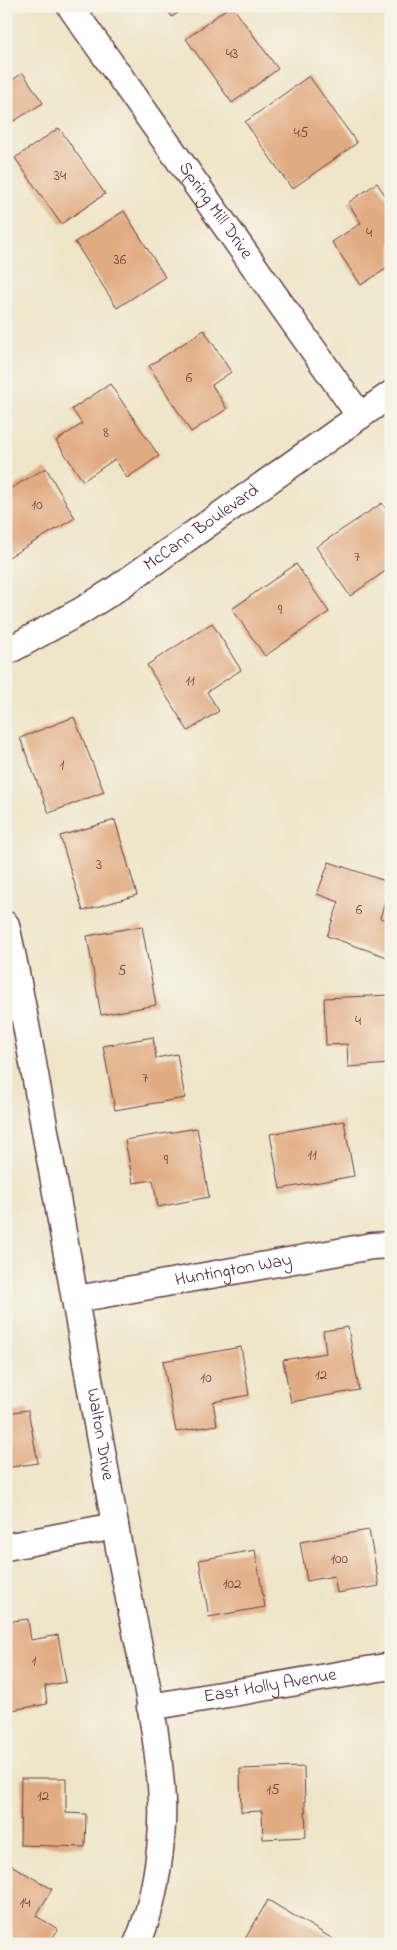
<svg xmlns="http://www.w3.org/2000/svg" width="397" height="1950" viewBox="0 0 397 1950" font-family="'Indie Flower',sans-serif">
  <rect width="100%" height="100%" fill="#f7f3e8"/>
  <filter id="ink" filterUnits="userSpaceOnUse"><feTurbulence type="fractalNoise" baseFrequency=".02" numOctaves="2"/><feDisplacementMap in="SourceGraphic" scale="10" xChannelSelector="R" yChannelSelector="G"/><feConvolveMatrix kernelMatrix="1 2 1 2 8 2 1 2 1" color-interpolation-filters="sRGB"/></filter>
  <filter id="wash" filterUnits="userSpaceOnUse"><feTurbulence type="fractalNoise" baseFrequency=".0096" numOctaves="4" result="noise"/><feDisplacementMap in="SourceGraphic" scale="20" xChannelSelector="R" yChannelSelector="G"/><feGaussianBlur stdDeviation="1.12" result="paint"/><feColorMatrix in="noise" values="0 0 0 0 0 0 0 0 0 0 0 0 0 0 0 0 0 1.4 0 .05"/><feComposite in="paint" operator="in"/></filter>
  <g filter="url(#wash)">
    <rect width="100%" height="100%" fill="#eee5c8"/>
    <g id="blocks">
      <g fill="#e1ab82">
        <polygon points="165,6 188,6 172,17"/>
        <polygon points="230,6 232,6 278,69 232,103 186,39"/>
        <polygon points="23,73 43,103 6,126 6,84"/>
        <polygon points="309,76 357,143 292,189 245,122"/>
        <polygon points="59,128 105,194 61,224 15,158"/>
        <polygon points="377,183 391,204 391,270 389,267 361,285 332,242 361,223 348,203"/>
        <polygon points="124,211 165,277 117,308 75,242"/>
        <polygon points="204,330 231,372 212,385 227,409 191,432 149,366"/>
        <polygon points="110,384 159,456 127,478 115,459 83,481 56,441 82,424 72,409"/>
        <polygon points="46,468 75,518 7,558 6,491"/>
        <polygon points="382,503 391,516 391,567 350,596 316,547"/>
        <polygon points="296,564 329,612 265,656 232,609"/>
        <polygon points="212,623 241,670 207,692 219,711 188,731 147,665"/>
        <polygon points="74,717 104,792 49,813 20,738"/>
        <polygon points="115,820 137,895 83,911 60,836"/>
        <polygon points="329,862 391,883 380,918 391,921 390,958 327,936 339,902 317,894"/>
        <polygon points="142,926 156,1005 101,1015 87,936"/>
        <polygon points="391,995 391,1064 348,1067 347,1044 326,1045 324,998"/>
        <polygon points="153,1037 156,1058 177,1054 185,1098 115,1110 103,1046"/>
        <polygon points="344,1121 354,1176 280,1189 270,1134"/>
        <polygon points="197,1128 209,1197 158,1207 153,1180 133,1183 125,1140"/>
        <polygon points="348,1327 359,1390 291,1402 283,1360 326,1353 323,1331"/>
        <polygon points="241,1347 249,1395 213,1402 217,1425 176,1432 163,1361"/>
        <polygon points="28,1410 38,1463 6,1468 6,1413"/>
        <polygon points="369,1530 379,1586 337,1593 334,1576 307,1581 300,1542"/>
        <polygon points="255,1550 265,1607 209,1617 199,1560"/>
        <polygon points="28,1619 31,1640 58,1635 66,1682 45,1686 47,1704 6,1711 6,1622"/>
        <polygon points="391,1741 391,1773 389,1773 387,1742"/>
        <polygon points="304,1767 306,1837 263,1839 262,1811 241,1812 240,1769"/>
        <polygon points="21,1778 66,1778 66,1813 86,1814 85,1847 20,1845"/>
        <polygon points="11,1865 52,1889 36,1916 58,1929 49,1944 9,1944 6,1942 6,1874"/>
        <polygon points="268,1900 333,1939 330,1944 242,1944"/>
      </g>
    </g>
  </g>
  <g filter="url(#ink)">
    <use href="#blocks" fill-opacity="0" stroke="#633d43" stroke-width="1"/>
    <g fill="none" stroke-linecap="round" stroke-linejoin="round">
      <g stroke="#633d43" stroke-width="29">
        <g id="minor">
          <path id="s1" d="M 70,6 L 360,416"/>
          <path id="s2" d="M 6,652 L 81,611 L 113,591 L 391,394"/>
          <path id="s3" d="M 6,925 C 20,988 31,1051 42,1114 C 67,1249 91,1384 114,1519 C 129,1613 157,1706 162,1801 C 164,1842 154,1906 137,1944"/>
          <path id="s4" d="M 77,1299 L 372,1246 L 391,1245"/>
          <polyline points="6,1547 115,1526"/>
          <path id="s5" d="M 150,1707 L 391,1666"/>
        </g>
      </g>
      <use href="#minor" stroke="#fff" stroke-width="26"/>
    </g>
  </g>
  <g text-anchor="middle" dominant-baseline="central" stroke-width="5" stroke-linejoin="round" paint-order="stroke">
    <g font-size="15" fill="#704241">
      <text x="232" y="54">43</text>
      <text x="301" y="133">45</text>
      <text x="60" y="176">34</text>
      <text x="369" y="233">4</text>
      <text x="120" y="260">36</text>
      <text x="189" y="378">6</text>
      <text x="106" y="433">8</text>
      <text x="37" y="505">10</text>
      <text x="357" y="557">7</text>
      <text x="280" y="610">9</text>
      <text x="190" y="681">11</text>
      <text x="62" y="765">1</text>
      <text x="99" y="865">3</text>
      <text x="359" y="910">6</text>
      <text x="122" y="971">5</text>
      <text x="358" y="1021">4</text>
      <text x="145" y="1078">7</text>
      <text x="312" y="1155">11</text>
      <text x="166" y="1160">9</text>
      <text x="321" y="1375">12</text>
      <text x="206" y="1378">10</text>
      <text x="339" y="1559">100</text>
      <text x="232" y="1584">102</text>
      <text x="34" y="1661">1</text>
      <text x="273" y="1790">15</text>
      <text x="43" y="1796">12</text>
      <text x="25" y="1903">14</text>
    </g>
    <g font-size="18" fill="#4a1f2b" stroke="#f7f3e8">
      <text stroke="none"><textPath href="#s1" startOffset="251">Spring Mill Drive</textPath></text>
      <text stroke="none"><textPath href="#s2" startOffset="232">McCann Boulevard</textPath></text>
      <text stroke="none"><textPath href="#s4" startOffset="159">Huntington Way</textPath></text>
      <text stroke="none"><textPath href="#s3" startOffset="518">Walton Drive</textPath></text>
      <text stroke="none"><textPath href="#s5" startOffset="122">East Holly Avenue</textPath></text>
    </g>
  </g>
  <rect width="397" height="1950" fill="none" stroke="#f7f3e8" stroke-width="25"/>
</svg>
